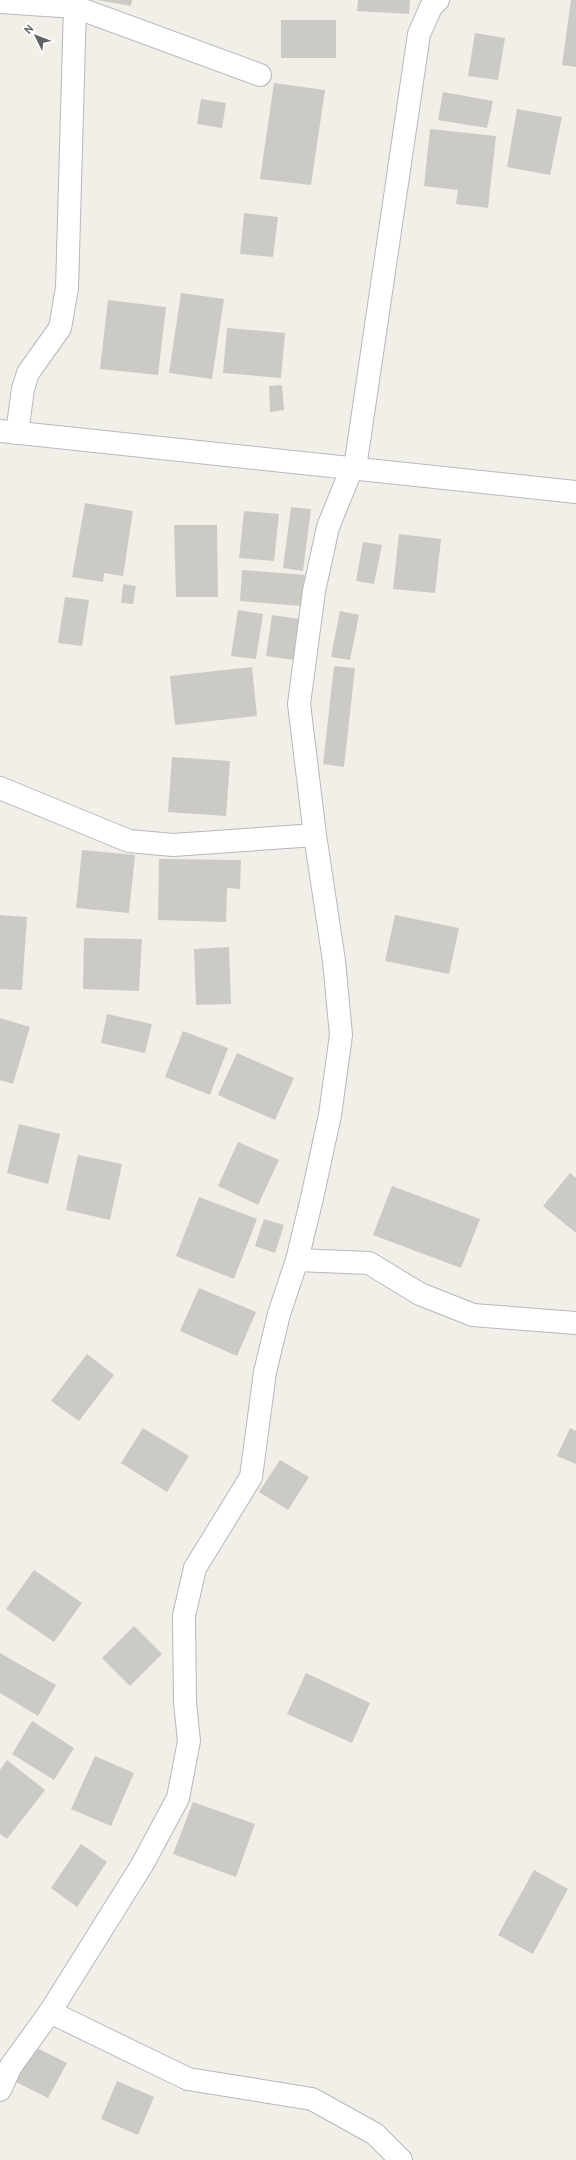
<svg xmlns="http://www.w3.org/2000/svg" width="576" height="2160" viewBox="0 0 576 2160" font-family="Cabin,sans-serif">
  <rect width="100%" height="100%" fill="#f1efe8"/>
  <g fill="#cccac5">
    <polygon points="97,0 132,0 131,6"/>
    <polygon points="358,0 410,0 409,14 357,11"/>
    <polygon points="571,0 576,0 576,67 562,65"/>
    <rect x="281" y="20" width="55" height="38"/>
    <polygon points="475,33 505,38 498,80 468,76"/>
    <polygon points="274,83 325,90 311,185 260,179"/>
    <polygon points="443,92 493,101 487,128 438,120"/>
    <polygon points="201,99 226,103 222,128 197,124"/>
    <polygon points="517,109 562,117 550,175 507,167"/>
    <polygon points="430,129 496,136 488,208 456,204 458,190 424,186"/>
    <polygon points="244,213 278,217 273,257 240,254"/>
    <polygon points="181,293 224,299 212,379 169,373"/>
    <polygon points="108,300 166,307 158,375 100,369"/>
    <polygon points="227,328 285,333 281,378 223,373"/>
    <polygon points="282,385 284,410 270,412 269,386"/>
    <polygon points="85,503 133,511 123,576 104,573 103,582 72,577"/>
    <polygon points="291,507 311,509 303,571 283,568"/>
    <polygon points="244,511 279,514 274,561 239,558"/>
    <polygon points="174,525 217,525 218,597 176,597"/>
    <polygon points="399,534 441,539 435,593 393,589"/>
    <polygon points="363,542 382,545 374,584 356,581"/>
    <polygon points="242,570 305,575 302,606 240,601"/>
    <polygon points="123,584 136,586 133,604 121,603"/>
    <polygon points="65,597 89,600 82,646 58,643"/>
    <polygon points="238,610 263,614 256,659 231,656"/>
    <polygon points="340,611 359,615 350,660 331,657"/>
    <polygon points="272,615 300,619 294,660 266,656"/>
    <polygon points="334,666 355,668 344,767 323,764"/>
    <polygon points="252,667 257,716 175,725 170,676"/>
    <polygon points="172,757 230,761 226,816 168,812"/>
    <polygon points="82,850 135,855 129,913 76,908"/>
    <polygon points="159,859 241,860 240,889 227,888 226,922 158,920"/>
    <polygon points="0,915 27,917 22,990 0,989"/>
    <polygon points="395,915 459,928 449,974 385,961"/>
    <polygon points="84,938 142,939 139,991 83,989"/>
    <polygon points="229,947 231,1004 196,1005 194,949"/>
    <polygon points="107,1014 152,1024 145,1053 101,1043"/>
    <polygon points="0,1018 30,1027 13,1084 0,1080"/>
    <polygon points="183,1031 228,1048 210,1095 165,1077"/>
    <polygon points="237,1053 294,1078 275,1120 218,1095"/>
    <polygon points="19,1124 60,1134 48,1184 7,1173"/>
    <polygon points="238,1142 279,1160 258,1205 218,1186"/>
    <polygon points="78,1155 122,1164 110,1220 66,1210"/>
    <polygon points="570,1173 576,1178 576,1233 543,1206"/>
    <polygon points="392,1186 480,1219 461,1268 373,1235"/>
    <polygon points="199,1197 257,1219 234,1279 176,1256"/>
    <polygon points="264,1219 284,1225 275,1253 255,1246"/>
    <polygon points="199,1288 256,1312 237,1356 180,1331"/>
    <polygon points="87,1354 114,1375 79,1421 51,1401"/>
    <polygon points="143,1428 189,1456 167,1492 121,1463"/>
    <polygon points="570,1428 576,1431 576,1464 557,1456"/>
    <polygon points="280,1460 309,1477 288,1510 259,1492"/>
    <polygon points="34,1570 82,1603 54,1642 6,1609"/>
    <polygon points="134,1626 162,1654 130,1686 102,1658"/>
    <polygon points="0,1653 56,1685 38,1716 0,1693"/>
    <polygon points="306,1673 370,1703 352,1743 287,1714"/>
    <polygon points="32,1721 74,1748 54,1780 12,1754"/>
    <polygon points="95,1756 134,1773 111,1826 71,1809"/>
    <polygon points="7,1760 45,1790 7,1839 0,1834 0,1770"/>
    <polygon points="193,1802 255,1824 236,1877 173,1854"/>
    <polygon points="81,1844 107,1862 77,1907 51,1888"/>
    <polygon points="534,1870 568,1889 533,1954 498,1935"/>
    <polygon points="35,2047 67,2063 48,2098 16,2082"/>
    <polygon points="117,2081 154,2097 138,2135 101,2119"/>
  </g>
  <g fill="none" stroke-linecap="round" stroke-linejoin="round">
    <g stroke="#b5b8bc" stroke-width="24">
      <g id="street">
        <polyline points="0,2 75,7 260,75"/>
        <polyline points="17,433 23,389 28,373 60,328 67,288 75,7"/>
        <polyline points="355,468 419,34 431,7 438,0"/>
        <polyline points="0,788 129,841 173,845 315,835"/>
        <polyline points="297,1260 369,1263 420,1294 473,1315 576,1323"/>
        <polyline points="50,2012 188,2079 312,2099 375,2134 401,2160"/>
        <polyline points="0,2090 11,2066 50,2012 142,1865 178,1798 189,1741 185,1702 184,1616 195,1568 251,1477 265,1372 279,1314 297,1260 312,1198 330,1115 341,1035 334,961 315,835 299,704 314,591 328,527 352,468"/>
      </g>
    </g>
    <g stroke="#b6babf" stroke-width="24">
      <polyline id="secondary" points="0,431 576,492"/>
    </g>
    <use href="#street" stroke="#fff" stroke-width="22"/>
    <use href="#secondary" stroke="#fff" stroke-width="22"/>
  </g>
  <g transform="translate(36 36) rotate(313)" stroke="#ffffff" stroke-width="3" paint-order="stroke">
  <path d="M0-3L7 15L0 10L-7 15Z" fill="#5f6368"/>
  <text y="-6" font-size="11" font-weight="bold" text-anchor="middle" fill="#5f6368">N</text>
  </g>
</svg>
